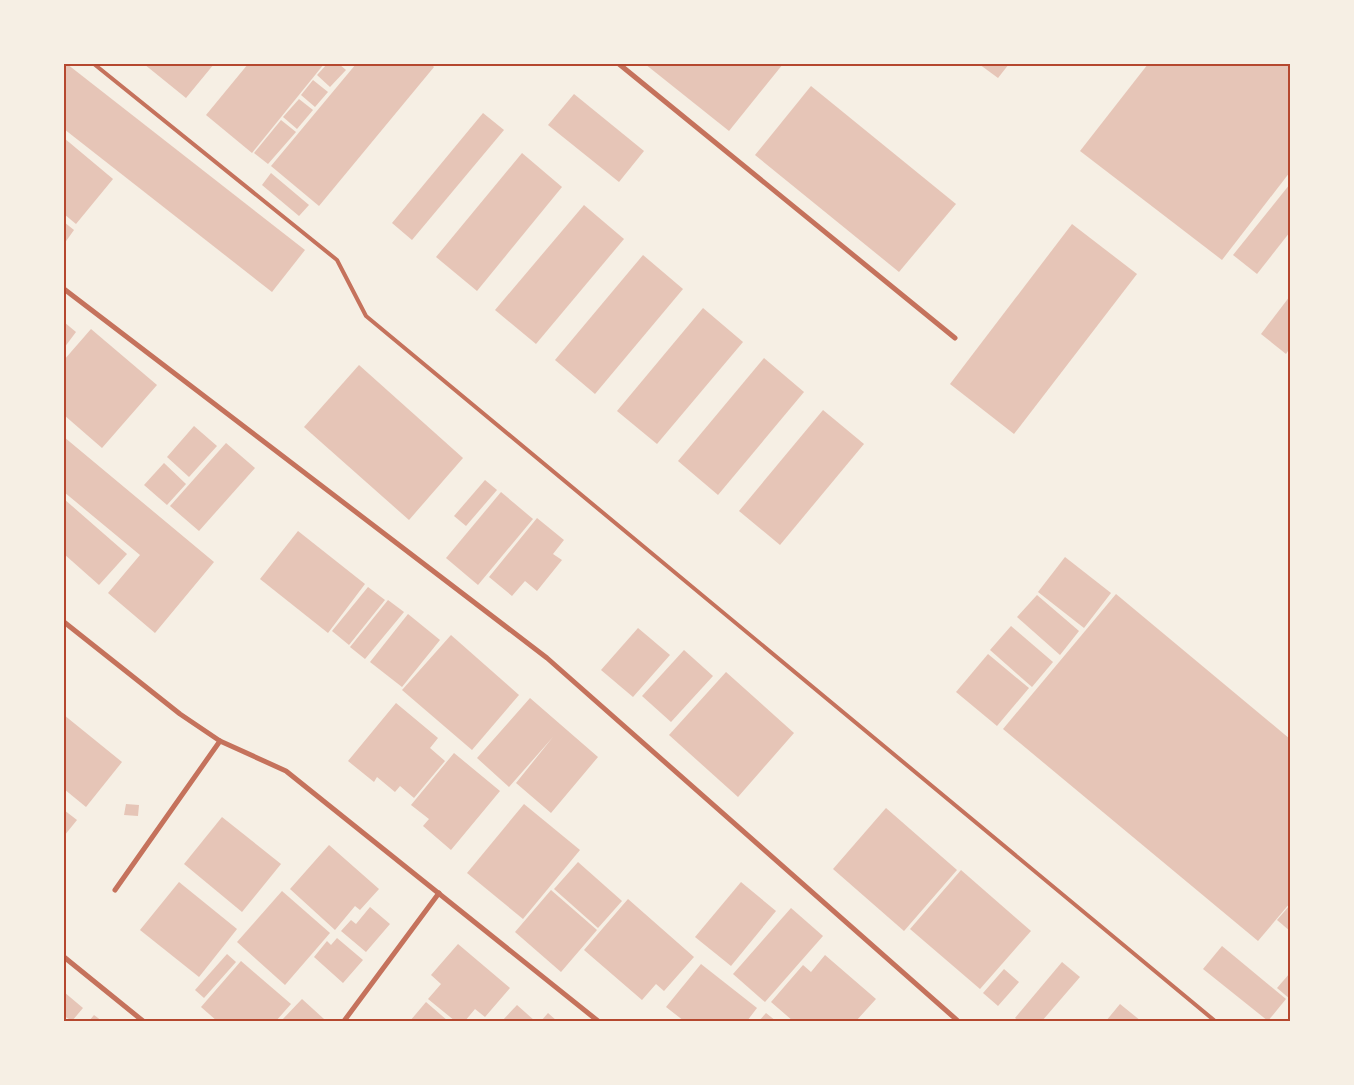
<svg xmlns="http://www.w3.org/2000/svg" width="1354" height="1085" viewBox="0 0 1354 1085" font-family="Overpass,sans-serif">
  <rect width="100%" height="100%" fill="#f6efe4"/>
  <g fill="#e6c5b7">
    <polygon points="64,64 67,64 305,250 272,292 64,129"/>
    <polygon points="144,64 214,64 186,98"/>
    <polygon points="248,64 324,64 252,153 206,115"/>
    <polygon points="327,64 339,64 346,70 330,87 317,75"/>
    <polygon points="356,64 431,64 434,67 319,206 271,166"/>
    <polygon points="645,64 783,64 729,131"/>
    <polygon points="979,64 1009,64 998,78"/>
    <polygon points="1148,64 1290,64 1290,172 1222,260 1080,151"/>
    <polygon points="313,80 328,92 315,107 301,95"/>
    <polygon points="811,86 956,204 899,272 755,155"/>
    <polygon points="574,94 644,151 619,182 548,125"/>
    <polygon points="299,99 313,110 297,129 283,117"/>
    <polygon points="483,113 504,130 412,240 392,223"/>
    <polygon points="281,120 296,132 268,164 254,153"/>
    <polygon points="64,138 113,179 76,224 64,214"/>
    <polygon points="522,153 562,187 477,291 436,257"/>
    <polygon points="271,173 309,205 299,216 262,185"/>
    <polygon points="1290,184 1290,232 1257,274 1233,255"/>
    <polygon points="584,205 624,239 536,344 495,310"/>
    <polygon points="64,222 74,230 64,244"/>
    <polygon points="1072,224 1137,274 1014,434 950,384"/>
    <polygon points="643,255 683,289 595,394 555,360"/>
    <polygon points="1290,296 1290,348 1286,354 1261,334"/>
    <polygon points="703,308 743,342 657,444 617,411"/>
    <polygon points="64,322 76,332 64,348"/>
    <polygon points="91,329 157,385 102,448 64,415 64,360"/>
    <polygon points="764,358 804,392 718,495 678,461"/>
    <polygon points="359,365 463,458 409,520 304,427"/>
    <polygon points="823,410 864,444 780,545 739,511"/>
    <polygon points="194,426 217,446 189,477 167,457"/>
    <polygon points="64,437 214,562 155,633 108,593 140,555 64,492"/>
    <polygon points="226,443 255,468 199,531 170,506"/>
    <polygon points="164,463 186,484 167,505 144,485"/>
    <polygon points="485,480 497,490 466,526 454,516"/>
    <polygon points="501,492 533,519 478,585 446,558"/>
    <polygon points="64,499 127,554 99,585 64,554"/>
    <polygon points="537,518 564,540 553,554 562,560 537,591 525,581 512,596 489,577"/>
    <polygon points="298,531 365,584 328,633 260,579"/>
    <polygon points="1065,557 1111,593 1084,628 1038,592"/>
    <polygon points="368,587 385,600 349,645 332,631"/>
    <polygon points="1116,594 1290,739 1290,903 1258,941 1003,729"/>
    <polygon points="1037,595 1079,631 1060,655 1017,617"/>
    <polygon points="388,600 404,612 365,659 350,647"/>
    <polygon points="408,614 440,640 402,687 370,662"/>
    <polygon points="1011,626 1053,662 1032,687 990,650"/>
    <polygon points="638,628 670,655 633,697 601,670"/>
    <polygon points="451,635 519,695 472,750 402,690"/>
    <polygon points="684,650 713,676 671,722 642,696"/>
    <polygon points="988,654 1029,688 997,726 956,692"/>
    <polygon points="726,672 794,733 738,797 669,735"/>
    <polygon points="530,698 598,757 551,813 516,783 553,737 509,787 477,758"/>
    <polygon points="396,703 438,738 430,748 445,761 414,798 400,786 395,792 377,777 374,782 348,761"/>
    <polygon points="64,715 122,762 86,807 64,789"/>
    <polygon points="454,753 500,791 451,850 423,826 429,819 411,805"/>
    <polygon points="126,804 139,805 138,816 124,815"/>
    <polygon points="524,804 580,850 523,919 467,873"/>
    <polygon points="886,808 957,870 904,931 833,869"/>
    <polygon points="64,810 77,820 64,836"/>
    <polygon points="222,817 281,864 242,912 184,864"/>
    <polygon points="329,845 379,889 360,910 355,906 335,930 290,889"/>
    <polygon points="578,862 622,901 598,928 554,889"/>
    <polygon points="961,870 1031,931 980,989 910,929"/>
    <polygon points="179,882 237,929 199,977 140,930"/>
    <polygon points="741,882 776,911 731,966 695,937"/>
    <polygon points="551,890 597,930 561,972 515,932"/>
    <polygon points="282,891 330,933 285,985 237,942"/>
    <polygon points="628,899 694,957 664,991 656,984 642,1000 584,950"/>
    <polygon points="1290,905 1290,931 1277,920"/>
    <polygon points="370,907 390,924 366,952 341,931 351,920 356,924"/>
    <polygon points="791,908 823,936 765,1002 733,974"/>
    <polygon points="337,938 363,960 343,983 314,957 327,941 331,945"/>
    <polygon points="458,944 510,988 485,1017 475,1009 465,1021 455,1021 428,999 441,984 431,975"/>
    <polygon points="1222,946 1286,999 1268,1021 1203,969"/>
    <polygon points="227,954 236,962 204,998 195,990"/>
    <polygon points="825,955 876,999 856,1021 793,1021 771,1002 803,965 811,972"/>
    <polygon points="241,961 291,1004 276,1021 217,1021 201,1007"/>
    <polygon points="1062,962 1080,977 1042,1021 1019,1021 1015,1018"/>
    <polygon points="701,964 757,1008 747,1021 684,1021 666,1007"/>
    <polygon points="1004,969 1019,982 998,1006 983,993"/>
    <polygon points="1290,973 1290,999 1277,988"/>
    <polygon points="64,992 83,1008 72,1021 64,1016"/>
    <polygon points="302,999 324,1019 321,1021 281,1021"/>
    <polygon points="426,1002 448,1021 410,1021"/>
    <polygon points="1120,1004 1141,1021 1106,1021"/>
    <polygon points="517,1005 535,1021 502,1021"/>
    <polygon points="548,1013 557,1021 541,1021"/>
    <polygon points="766,1013 776,1021 759,1021"/>
    <polygon points="94,1015 102,1021 89,1021"/>
  </g>
  <g fill="none" stroke-linecap="round" stroke-linejoin="round">
    <polyline stroke="#c5725c" stroke-width="4" points="94,64 337,260 366,316 1215,1021"/>
    <g stroke="#c5725c" stroke-width="5">
      <polyline points="619,64 955,338"/>
      <polyline points="64,289 547,658 958,1021"/>
      <polyline points="64,622 180,714 220,741 286,771 598,1021"/>
      <polyline points="115,890 220,741"/>
      <polyline points="64,957 143,1021"/>
      <polyline points="344,1021 439,893"/>
    </g>
  </g>
  <rect width="1354" height="1085" fill="none" stroke="#f6efe4" stroke-width="130"/>
  <rect x="65" y="65" width="1224" height="955" fill="none" stroke="#b5482f" stroke-width="2"/>
</svg>
